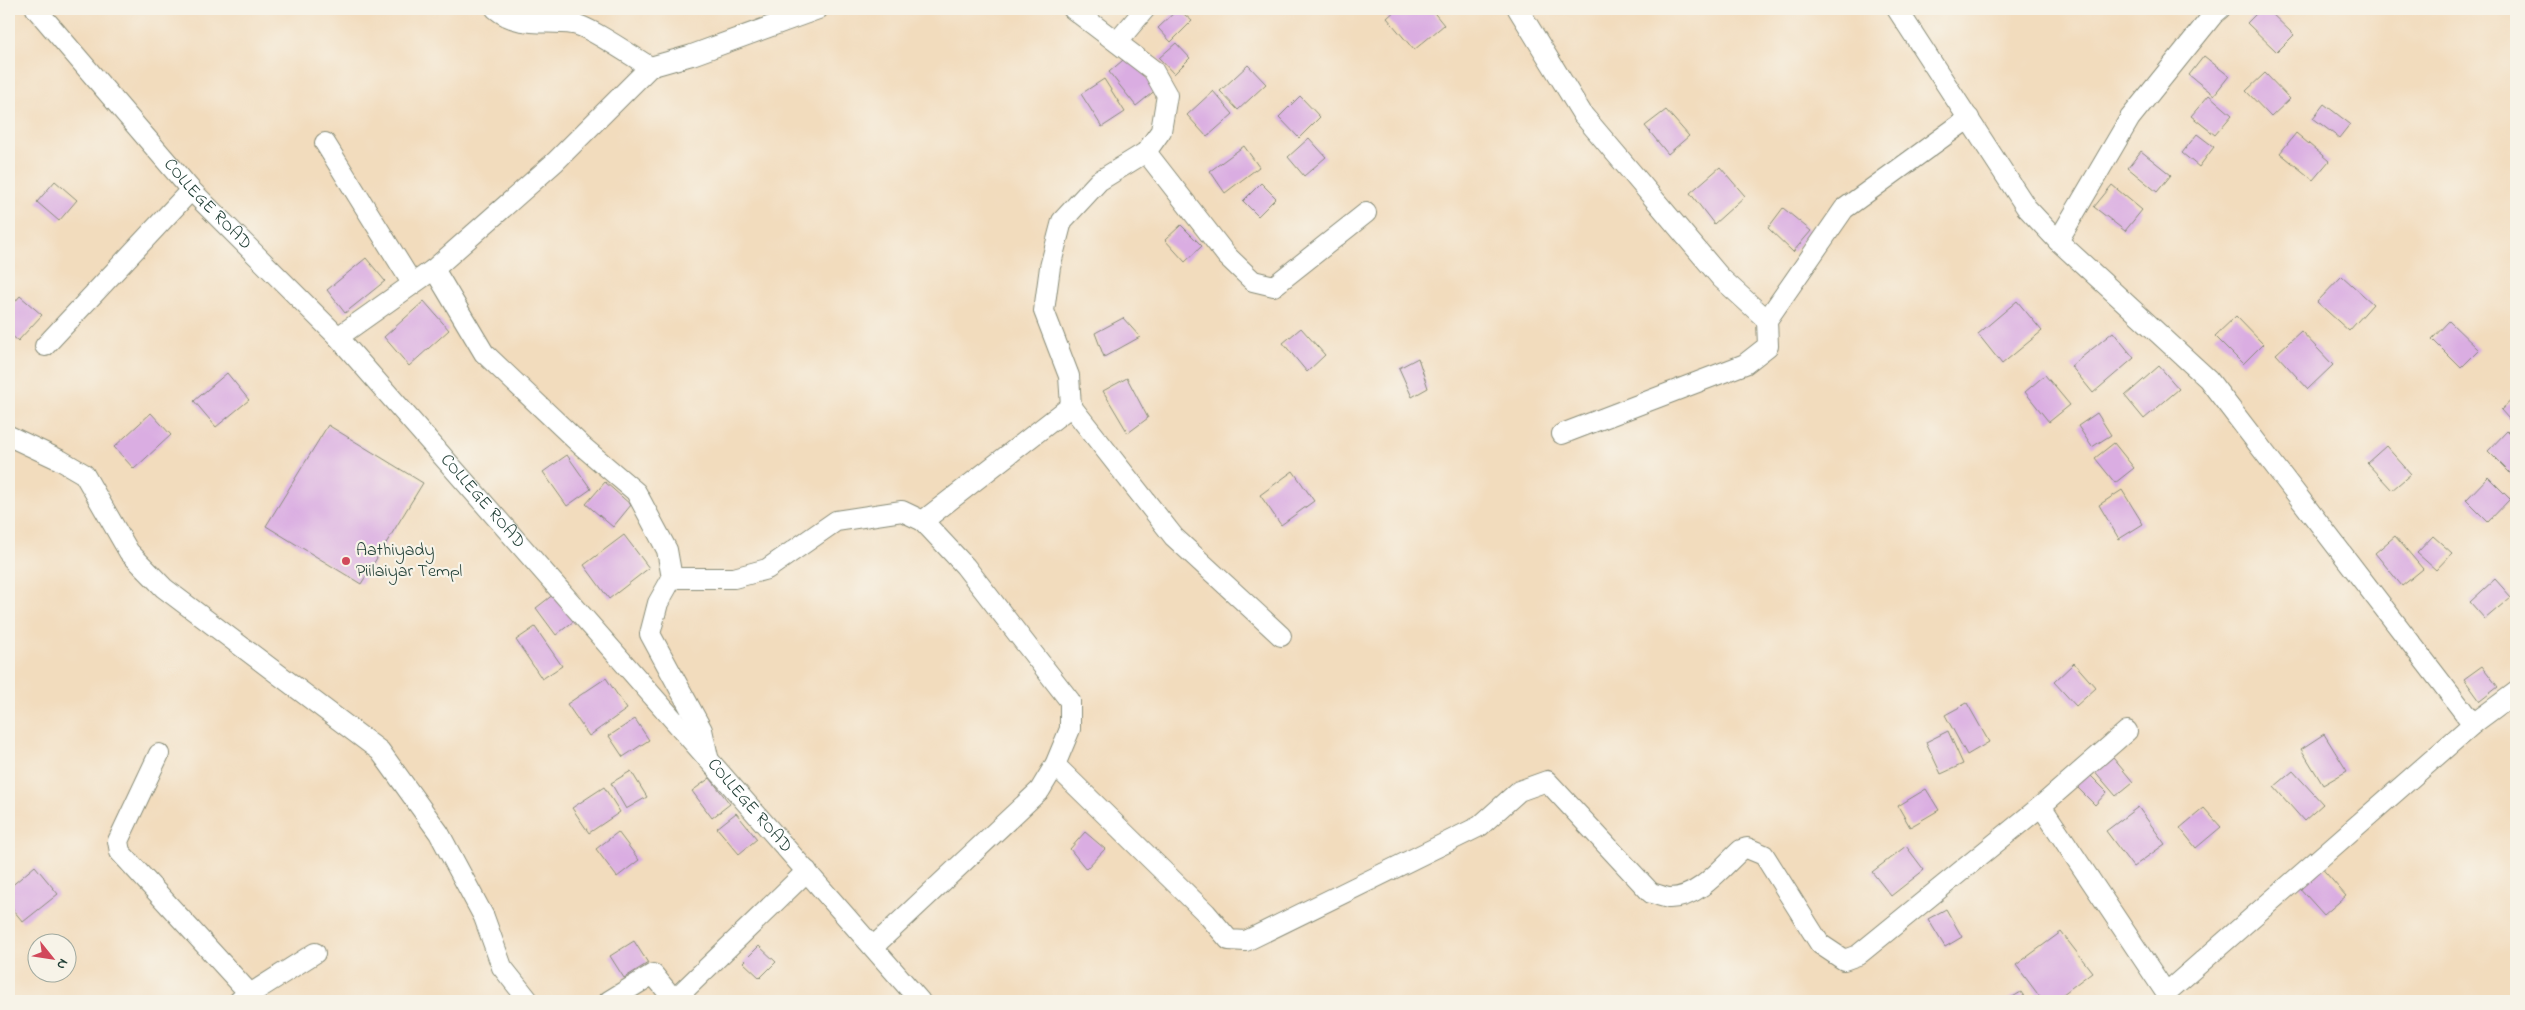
<svg xmlns="http://www.w3.org/2000/svg" width="2525" height="1010" viewBox="0 0 2525 1010" font-family="'Indie Flower',sans-serif">
  <rect width="100%" height="100%" fill="#f7f3e8"/>
  <filter id="ink" filterUnits="userSpaceOnUse"><feTurbulence type="fractalNoise" baseFrequency=".02" numOctaves="2"/><feDisplacementMap in="SourceGraphic" scale="10" xChannelSelector="R" yChannelSelector="G"/><feConvolveMatrix kernelMatrix="1 2 1 2 8 2 1 2 1" color-interpolation-filters="sRGB"/></filter>
  <filter id="wash" filterUnits="userSpaceOnUse"><feTurbulence type="fractalNoise" baseFrequency=".0096" numOctaves="4" result="noise"/><feDisplacementMap in="SourceGraphic" scale="20" xChannelSelector="R" yChannelSelector="G"/><feGaussianBlur stdDeviation="1.12" result="paint"/><feColorMatrix in="noise" values="0 0 0 0 0 0 0 0 0 0 0 0 0 0 0 0 0 1.4 0 .05"/><feComposite in="paint" operator="in"/></filter>
  <g filter="url(#wash)">
    <rect width="100%" height="100%" fill="#f2dcbd"/>
    <g id="blocks">
      <g fill="#daade2">
        <polygon points="1178,9 1192,21 1171,42 1158,28"/>
        <polygon points="1397,9 1431,9 1444,25 1414,50 1387,18"/>
        <polygon points="2261,9 2267,9 2294,35 2277,52 2247,23"/>
        <polygon points="1176,43 1190,58 1174,74 1159,58"/>
        <polygon points="1129,55 1157,89 1136,106 1109,72"/>
        <polygon points="2204,56 2229,76 2214,95 2189,75"/>
        <polygon points="1248,65 1266,84 1238,110 1220,91"/>
        <polygon points="2265,73 2290,99 2271,117 2246,91"/>
        <polygon points="1104,79 1125,112 1102,127 1081,94"/>
        <polygon points="1213,91 1233,114 1207,137 1187,115"/>
        <polygon points="2209,95 2232,115 2215,135 2191,116"/>
        <polygon points="1300,96 1320,117 1299,138 1279,117"/>
        <polygon points="2324,104 2350,124 2339,138 2313,118"/>
        <polygon points="1666,110 1689,136 1668,154 1645,126"/>
        <polygon points="2296,133 2329,161 2313,180 2280,153"/>
        <polygon points="2197,134 2214,147 2199,167 2182,153"/>
        <polygon points="1309,138 1326,157 1304,176 1288,157"/>
        <polygon points="1244,146 1259,167 1225,193 1210,171"/>
        <polygon points="2141,151 2171,175 2157,192 2128,168"/>
        <polygon points="1720,167 1745,196 1714,224 1690,193"/>
        <polygon points="55,181 77,200 59,221 37,202"/>
        <polygon points="1261,183 1276,198 1258,216 1243,201"/>
        <polygon points="2112,185 2142,210 2125,231 2094,207"/>
        <polygon points="1783,208 1811,231 1793,252 1768,228"/>
        <polygon points="1181,225 1202,246 1185,262 1165,240"/>
        <polygon points="366,258 385,281 345,313 327,290"/>
        <polygon points="2342,276 2373,304 2349,331 2317,302"/>
        <polygon points="20,296 42,315 18,341 9,333 9,309"/>
        <polygon points="424,301 449,330 409,366 384,337"/>
        <polygon points="2017,301 2042,331 2002,364 1978,334"/>
        <polygon points="2236,316 2263,344 2243,364 2215,336"/>
        <polygon points="1123,318 1140,337 1104,357 1095,333"/>
        <polygon points="2449,321 2479,350 2461,368 2432,339"/>
        <polygon points="1301,328 1325,355 1307,372 1283,343"/>
        <polygon points="2301,331 2333,365 2308,389 2276,354"/>
        <polygon points="2113,332 2134,358 2093,393 2071,366"/>
        <polygon points="1418,358 1428,388 1412,397 1399,368"/>
        <polygon points="2159,366 2179,389 2144,419 2125,396"/>
        <polygon points="227,373 249,400 216,427 194,401"/>
        <polygon points="2045,375 2070,405 2049,422 2025,392"/>
        <polygon points="1127,378 1148,418 1128,433 1103,391"/>
        <polygon points="2516,396 2516,427 2501,410"/>
        <polygon points="151,413 171,435 134,469 114,447"/>
        <polygon points="2097,413 2111,435 2092,447 2078,426"/>
        <polygon points="328,425 423,483 361,584 266,526"/>
        <polygon points="2507,431 2516,440 2516,479 2488,451"/>
        <polygon points="2114,443 2134,468 2115,483 2095,458"/>
        <polygon points="2386,446 2411,474 2392,490 2367,463"/>
        <polygon points="567,455 591,489 567,506 543,472"/>
        <polygon points="1293,471 1314,501 1281,525 1260,495"/>
        <polygon points="2488,477 2510,499 2488,522 2466,500"/>
        <polygon points="605,482 631,505 613,527 586,504"/>
        <polygon points="2122,490 2143,524 2119,539 2099,505"/>
        <polygon points="624,535 649,568 609,599 584,565"/>
        <polygon points="2395,536 2423,569 2402,586 2375,553"/>
        <polygon points="2433,536 2452,553 2436,570 2417,553"/>
        <polygon points="2495,579 2511,597 2485,619 2470,602"/>
        <polygon points="554,594 574,621 556,635 536,608"/>
        <polygon points="535,627 562,666 542,679 516,640"/>
        <polygon points="2074,663 2096,688 2076,706 2054,682"/>
        <polygon points="2482,666 2498,687 2480,701 2464,679"/>
        <polygon points="606,678 627,709 589,736 567,704"/>
        <polygon points="1967,703 1989,742 1967,755 1945,715"/>
        <polygon points="635,719 649,740 623,757 609,736"/>
        <polygon points="1948,731 1963,764 1941,774 1926,742"/>
        <polygon points="2324,734 2347,771 2323,785 2301,749"/>
        <polygon points="2109,753 2133,782 2116,796 2092,768"/>
        <polygon points="631,771 647,797 626,809 611,783"/>
        <polygon points="2293,771 2323,804 2304,821 2274,787"/>
        <polygon points="2087,772 2107,792 2095,805 2074,784"/>
        <polygon points="710,778 730,804 712,818 692,791"/>
        <polygon points="604,787 620,812 589,833 572,808"/>
        <polygon points="1926,789 1939,810 1910,827 1898,806"/>
        <polygon points="2138,807 2165,844 2133,867 2106,831"/>
        <polygon points="2204,808 2221,827 2196,848 2180,828"/>
        <polygon points="736,813 757,839 739,854 717,828"/>
        <polygon points="618,832 639,860 617,877 596,849"/>
        <polygon points="1085,832 1105,849 1086,869 1070,849"/>
        <polygon points="1906,846 1924,870 1891,896 1872,872"/>
        <polygon points="2319,865 2346,896 2324,915 2297,885"/>
        <polygon points="35,866 58,894 23,922 9,905 9,888"/>
        <polygon points="1946,909 1962,937 1945,947 1928,919"/>
        <polygon points="2061,932 2092,972 2054,1001 2043,1001 2016,965"/>
        <polygon points="634,941 648,963 624,978 610,956"/>
        <polygon points="759,946 776,962 760,978 743,962"/>
        <polygon points="2021,992 2027,1001 2006,1001"/>
      </g>
    </g>
  </g>
  <g filter="url(#ink)">
    <use href="#blocks" fill-opacity="0" stroke="#888c78" stroke-width="1"/>
    <g fill="none" stroke-linecap="round" stroke-linejoin="round">
      <g stroke="#888c78" stroke-width="22">
        <g id="street">
          <path id="s1" d="M 36,9 L 191,190 L 338,337 L 920,1001"/>
          <path d="M 496,9 C 518,28 546,20 573,24 C 587,25 635,58 650,67 L 692,55 L 818,9"/>
          <polyline points="1518,9 1583,115 1721,278 1767,320"/>
          <polyline points="1897,9 2026,207 2058,241 2208,379 2473,724"/>
          <polyline points="1117,42 1145,9"/>
          <polyline points="325,143 412,283"/>
          <polyline points="1146,152 1227,256 1253,281 1274,286 1366,213"/>
          <polyline points="2058,241 2130,118 2213,15 2220,9"/>
          <polyline points="434,269 484,353 582,446 636,492 667,550 672,578 658,603 650,634 702,730 708,757"/>
          <polyline points="338,337 434,269 555,162 650,67"/>
          <polyline points="45,346 191,190"/>
          <polyline points="1071,406 1174,537 1281,636"/>
          <polyline points="1562,434 1745,364 1768,346 1767,320 1844,209 1969,118"/>
          <polyline points="9,436 60,460 84,474 129,552 164,588 380,751 439,833 484,917 502,967 529,1001"/>
          <polyline points="923,521 1071,406 1069,376 1044,311 1050,267 1062,221 1099,181 1146,152 1161,131 1167,95 1153,70 1073,9"/>
          <polyline points="672,578 734,578 767,569 836,521 902,511 923,521 965,566 1070,701 1070,729 1055,765 1040,790 874,946"/>
          <polyline points="2127,731 2041,806 2166,993 2473,724 2516,692"/>
          <polyline points="159,754 118,841 120,852 250,994"/>
          <path d="M 1055,765 L 1206,913 L 1229,940 L 1246,941 L 1480,826 L 1519,791 L 1547,781 L 1651,893 C 1657,894 1665,898 1670,898 C 1699,898 1722,867 1741,850 L 1747,848 L 1764,855 L 1820,944 L 1844,960 L 1858,955 L 2041,806"/>
          <polyline points="674,1000 807,871"/>
          <polyline points="239,1001 315,953"/>
          <polyline points="609,1001 653,974 675,1001"/>
        </g>
      </g>
      <use href="#street" stroke="#fff" stroke-width="20"/>
    </g>
  </g>
  <circle fill="#d1495b" stroke="#f7f3e8" stroke-width="2" cx="346" cy="561" r="5"/>
  <g text-anchor="middle" dominant-baseline="central" stroke-width="4.5" stroke-linejoin="round" paint-order="stroke">
    <g font-size="18" fill="#1f3d34" stroke="#f7f3e8">
      <text stroke="none"><textPath href="#s1" startOffset="260">COLLEGE ROAD</textPath></text>
      <text stroke="none"><textPath href="#s1" startOffset="665">COLLEGE ROAD</textPath></text>
      <text stroke="none"><textPath href="#s1" startOffset="1070">COLLEGE ROAD</textPath></text>
    </g>
    <g font-size="18" fill="#1f3d34" stroke="#f7f3e8" text-anchor="start">
      <text x="356" y="551">Aathiyady<tspan x="356" dy="21">Piilaiyar Templ</tspan></text>
    </g>
  </g>
  <rect width="2525" height="1010" fill="none" stroke="#f7f3e8" stroke-width="30"/>
  <g transform="translate(52 958) rotate(120)"><circle r="24" fill="#f7f3e8" stroke="#a1aaa0"/>
  <path d="M0-4L9 19L0 12L-9 19Z" fill="#d1495b"/>
  <text y="-8" font-size="14" font-weight="bold" text-anchor="middle" fill="#1f3d34">N</text>
  </g>
</svg>
